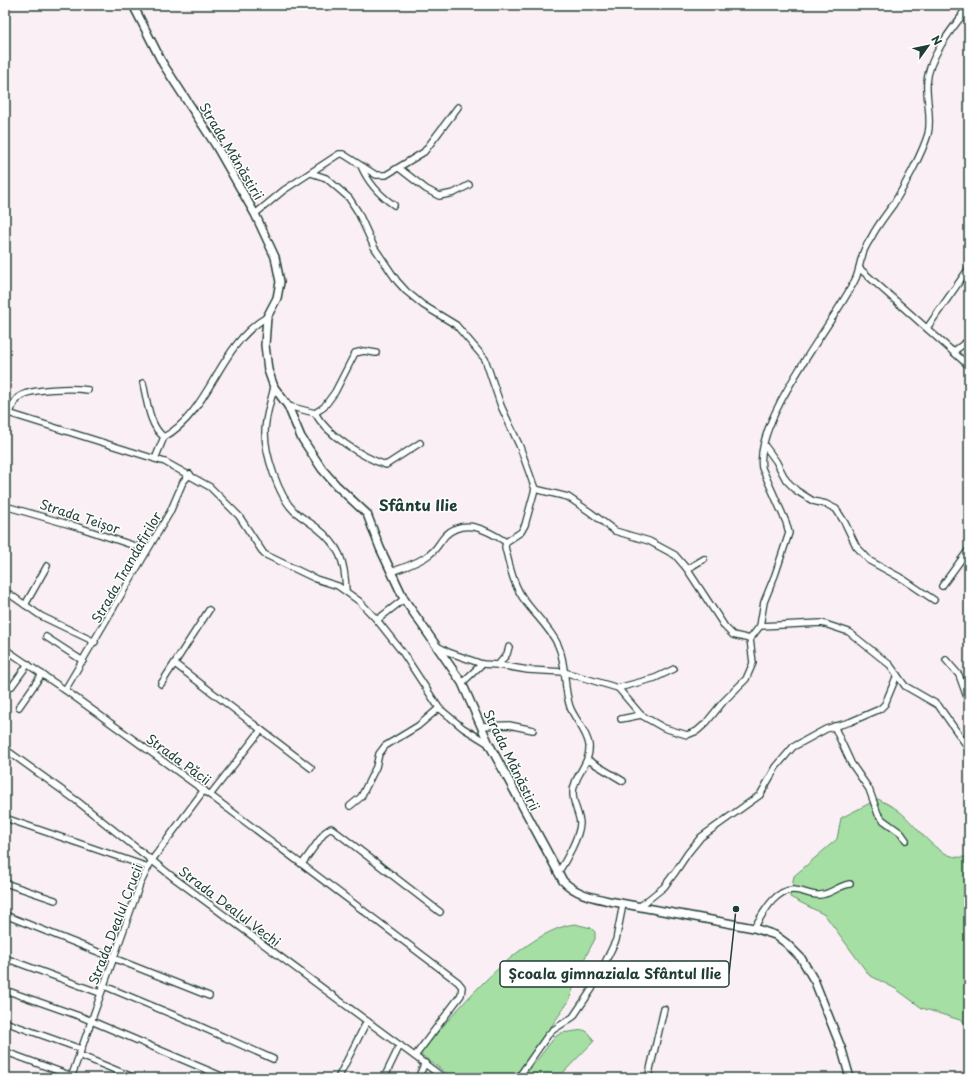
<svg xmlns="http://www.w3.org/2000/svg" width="974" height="1083" viewBox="0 0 974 1083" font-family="'Playpen Sans',sans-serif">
  <rect width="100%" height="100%" fill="#faeff4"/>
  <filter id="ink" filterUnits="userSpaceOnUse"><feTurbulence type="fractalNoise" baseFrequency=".025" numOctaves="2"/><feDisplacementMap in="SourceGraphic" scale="8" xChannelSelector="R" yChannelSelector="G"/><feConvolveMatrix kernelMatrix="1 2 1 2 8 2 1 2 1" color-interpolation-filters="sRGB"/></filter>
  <g filter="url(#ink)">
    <g fill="#a6dfa4" stroke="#628e6c">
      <path d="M 878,799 C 885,803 893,806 899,811 C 918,826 940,865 969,856 L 969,1028 L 963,1021 L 922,1008 L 896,989 L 869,975 L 825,915 L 790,897 L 794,876 L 837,839 L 841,818 Z"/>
      <path d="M 575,924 L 591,928 L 595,932 L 595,939 L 580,967 L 569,1001 L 515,1078 L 453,1078 L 420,1054 C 452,1014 523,930 575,924 Z"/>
      <polygon points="584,1030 589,1033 594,1041 558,1078 523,1078 555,1037 561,1033"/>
    </g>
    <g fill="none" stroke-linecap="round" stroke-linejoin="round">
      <g stroke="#1f3d34" stroke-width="8">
        <g id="minor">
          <polyline points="962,14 969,20"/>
          <path d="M 361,166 C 368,182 379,195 394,205"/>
          <polyline points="399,168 426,189 439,196 454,193 469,185"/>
          <polyline points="311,173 326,178 349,198 358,212 374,247 397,281 406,291 423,305 456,325 485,359 501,406 520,447 535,489 525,525 521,532 506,542"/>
          <polyline points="255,214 284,190 339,154 343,154 376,175 386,175 424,152 458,107"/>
          <polyline points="859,268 969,366"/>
          <polyline points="927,328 969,268"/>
          <polyline points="953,352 969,340"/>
          <path d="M 143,383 C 147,400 149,426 164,437"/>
          <path d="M 274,387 C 271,401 265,417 265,432 C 265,454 278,495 294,511 C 301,517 309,522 316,527 C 340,546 345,561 346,591"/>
          <polyline points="288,406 315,413 324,407 335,392 355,353 364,351 376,353"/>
          <polyline points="5,412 165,462 210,487 239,516 264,554 316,579 338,586 359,601 377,620 403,653 439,708 463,728 489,744"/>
          <path d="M 10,413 C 12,408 14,400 19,397 C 30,388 74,388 88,390"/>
          <path d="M 315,413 C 327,435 362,457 386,465 L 420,443"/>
          <path d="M 164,437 C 211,411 218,345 267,317"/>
          <polyline points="765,446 776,461 786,480 797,491 813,501 826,504 836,509 845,523 856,546 870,561 903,579 934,600"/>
          <polyline points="155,459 164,437"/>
          <polyline points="535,489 568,497 590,512 615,531 649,541 675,555 687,569 725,627 733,635 750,639"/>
          <polyline points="5,506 78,527 147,550"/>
          <polyline points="687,569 704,559"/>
          <path d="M 391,572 C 404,567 419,563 430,554 C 437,549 440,541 446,535 C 465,517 489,531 506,542 L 505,547 C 510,567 513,585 525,601 C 536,616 550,628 558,645 C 567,665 563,686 570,707 C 575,720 587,731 589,745 C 591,764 573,776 573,793 C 573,804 579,813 580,823 C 580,836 565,862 558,873"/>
          <polyline points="942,586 969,549"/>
          <polyline points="5,591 41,616 95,642"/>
          <polyline points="25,605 47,566"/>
          <polyline points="377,620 404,599"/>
          <path d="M 760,626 L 764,602 L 775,575 L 789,533 L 786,522 L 762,468 C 754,419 833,325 855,280 C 859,273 859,264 862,257 C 863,250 867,244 871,238 C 877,226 885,216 893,205 C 904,187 922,154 928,134 C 932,118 926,100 927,83 C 928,57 954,26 969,7"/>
          <polyline points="46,637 83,661"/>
          <polyline points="750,639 760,626 822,623 849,632 890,665 905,686 938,705 969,749"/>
          <polyline points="437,646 448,652 482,664 498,665 528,670 564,672 618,688 641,715 664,728 687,735 697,731 706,723 723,702 746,679 753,663 750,639"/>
          <polyline points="5,649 65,690 210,795 458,982 462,987 461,995 415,1056"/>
          <polyline points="946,660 959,675 969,703"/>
          <polyline points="175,664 311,768"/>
          <polyline points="498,665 507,654 509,647"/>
          <polyline points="462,683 482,664"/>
          <polyline points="161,684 209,610"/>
          <polyline points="12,686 28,664"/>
          <polyline points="618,688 655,678 674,669"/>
          <polyline points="65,690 170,512 183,482 190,474"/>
          <polyline points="19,707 42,674"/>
          <polyline points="621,719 641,715"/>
          <polyline points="481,726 509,725 533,730"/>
          <polyline points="834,726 851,763 869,789 878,814 883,820 901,833 906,840"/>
          <polyline points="5,749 77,801 174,878 444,1078"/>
          <polyline points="588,760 623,781"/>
          <polyline points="210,795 261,730"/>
          <polyline points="350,806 361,797 376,767 379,754 385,746 418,726 439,708"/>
          <polyline points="5,818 148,867"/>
          <polyline points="302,864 325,832 331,828 440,912"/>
          <polyline points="5,883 55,900"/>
          <polyline points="639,907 664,887 676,871 688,853 701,837 760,795 776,767 793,747 826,729 850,722 880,709 885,704 897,675"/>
          <polyline points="5,915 209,996"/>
          <path d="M 754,928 C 763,914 774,890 793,890 C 802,890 809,895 818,895 C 829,896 839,885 850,884"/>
          <polyline points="5,958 100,993"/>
          <polyline points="102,985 188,1021 273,1059"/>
          <polyline points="5,990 82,1017 226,1078"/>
          <polyline points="5,1022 81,1049"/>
          <polyline points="6,1052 72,1076"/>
          <polyline points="79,1055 135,1078"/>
          <polyline points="71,1078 140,884 152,860 204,790"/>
          <polyline points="338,1078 367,1021"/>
          <polyline points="384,1078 400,1045"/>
          <polyline points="418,1078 425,1063"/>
          <polyline points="518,1078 548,1035 553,1030 573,1017 592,989 616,940 623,904"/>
          <polyline points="648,1078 664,1009"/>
        </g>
      </g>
      <g stroke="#1f3d34" stroke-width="10">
        <path id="tertiary" d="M 133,5 L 163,64 L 215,144 L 255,214 L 275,257 L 280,282 L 277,298 L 267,317 L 265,345 L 268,370 L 274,387 L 288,406 L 301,437 L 322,469 L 336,485 L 367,514 L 380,548 L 404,599 L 462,683 L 489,744 L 563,881 C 576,894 591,897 609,901 L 754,928 L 775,935 L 786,943 L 801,958 L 815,982 L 842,1050 L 850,1078"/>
      </g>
      <use href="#minor" stroke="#fff" stroke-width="5.5"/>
      <use href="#tertiary" stroke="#fff" stroke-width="7"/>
      <polyline stroke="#1f3d34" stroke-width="1.5" points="963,5 969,11"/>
    </g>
  </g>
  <g text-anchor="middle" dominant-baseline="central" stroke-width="3" stroke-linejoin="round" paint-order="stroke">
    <g font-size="13" fill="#1f3d34" stroke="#fff">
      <text transform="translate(232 151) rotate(59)">Strada Mănăstirii</text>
      <text transform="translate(80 516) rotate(18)">Strada Teișor</text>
      <text transform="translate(126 567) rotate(-60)">Strada Trandafirilor</text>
      <text transform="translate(179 759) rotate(36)">Strada Păcii</text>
      <text transform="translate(512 760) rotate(64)">Strada Mănăstirii</text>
      <text transform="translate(230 906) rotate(37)">Strada Dealul Vechi</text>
      <text transform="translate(115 924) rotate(-69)">Strada Dealul Crucii</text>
    </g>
    <g font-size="15" font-weight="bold" fill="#1f3d34" stroke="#fff">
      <text x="418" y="504">Sfântu Ilie</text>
    </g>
  </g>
  <path fill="none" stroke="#1f3d34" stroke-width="1.5" d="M736 909L729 974"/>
  <circle fill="#1f3d34" stroke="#fff" stroke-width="1.5" cx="736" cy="909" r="4"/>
  <rect fill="#fff" stroke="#1f3d34" stroke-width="1.5" x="500" y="961" width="229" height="26" rx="4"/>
  <g font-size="14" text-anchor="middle" font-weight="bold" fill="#1f3d34">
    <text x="615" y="979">Școala gimnaziala Sfântul Ilie</text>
  </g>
  <rect width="974" height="1083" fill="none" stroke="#fff" stroke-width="20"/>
  <rect x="10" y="10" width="954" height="1063" fill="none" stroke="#1f3d34" stroke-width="1.5" filter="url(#ink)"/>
  <g transform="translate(928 46) rotate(57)" stroke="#ffffff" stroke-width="3" paint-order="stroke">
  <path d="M0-3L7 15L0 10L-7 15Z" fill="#1f3d34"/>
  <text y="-6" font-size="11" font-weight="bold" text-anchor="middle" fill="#1f3d34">N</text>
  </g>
</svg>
